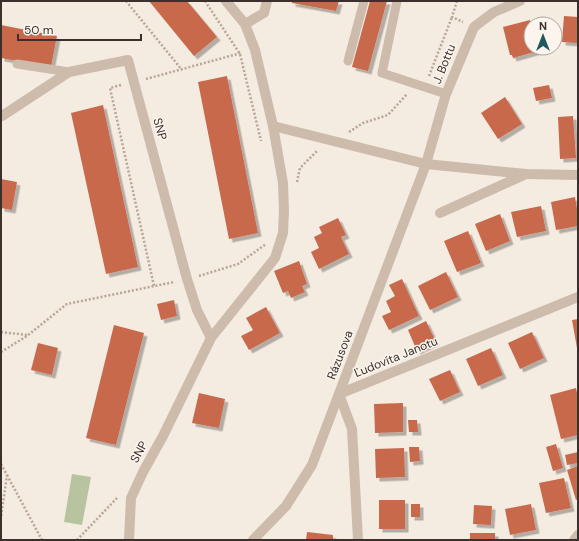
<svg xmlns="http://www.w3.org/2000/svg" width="579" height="541" viewBox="0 0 579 541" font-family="'DM Sans',sans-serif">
  <defs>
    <filter id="shadow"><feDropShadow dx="3.5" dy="3.5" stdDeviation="0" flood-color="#0004"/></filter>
  </defs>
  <rect width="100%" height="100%" fill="#f4ebe1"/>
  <polygon fill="#b8c4a0" points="72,474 91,477 82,525 64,522"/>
  <g fill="#c8694b" filter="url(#shadow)">
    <polygon points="149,1 187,1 217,37 194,56"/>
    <polygon points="292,1 339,1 336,11 292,3"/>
    <polygon points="370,1 387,1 368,71 352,67"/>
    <polygon points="564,16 578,17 578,43 562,42"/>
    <polygon points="530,20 531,48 538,48 538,51 513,58 512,55 510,55 503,27"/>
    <polygon points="1,25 57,36 51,67 1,58"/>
    <polygon points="227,76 258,233 229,239 198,82"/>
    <polygon points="549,85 552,98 536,101 533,88"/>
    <polygon points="505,97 522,124 498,139 481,113"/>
    <polygon points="103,105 138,267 106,274 71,113"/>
    <polygon points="573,116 576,158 560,159 558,117"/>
    <polygon points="1,179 17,182 12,210 1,208"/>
    <polygon points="575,197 578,215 578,226 556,230 551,202"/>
    <polygon points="541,206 546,231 517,237 511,212"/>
    <polygon points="500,214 510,241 486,251 475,224"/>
    <polygon points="338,218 346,235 341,237 349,254 319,269 311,252 319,248 314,237 322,233 319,227"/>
    <polygon points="468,231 481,263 457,272 444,241"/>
    <polygon points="299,261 307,284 302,286 305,292 291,298 288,291 283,293 274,271"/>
    <polygon points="446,272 458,297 430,310 418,286"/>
    <polygon points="402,279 419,316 389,330 382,316 391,312 386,301 395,296 389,285"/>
    <polygon points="174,300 177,316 161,320 157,304"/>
    <polygon points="266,307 280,333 249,350 241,336 253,330 246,318"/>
    <polygon points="578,319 578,348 577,348 572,320"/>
    <polygon points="426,321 436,342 417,351 408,330"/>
    <polygon points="114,325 144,333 116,445 86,438"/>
    <polygon points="532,332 544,358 520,369 508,343"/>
    <polygon points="38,343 58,348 52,375 31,370"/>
    <polygon points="491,348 503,375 478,386 466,359"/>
    <polygon points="450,370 460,392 440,401 429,379"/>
    <polygon points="576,388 578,398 578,435 561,439 550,395"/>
    <polygon points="199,393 225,399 219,428 192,423"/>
    <polygon points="403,403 403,432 375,433 374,404"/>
    <polygon points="408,420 417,420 418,432 409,432"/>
    <polygon points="556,444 563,468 553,471 546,447"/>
    <polygon points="409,447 419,447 420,461 410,462"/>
    <polygon points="404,448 405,477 376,478 375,449"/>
    <polygon points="578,452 578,463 567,465 565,455"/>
    <polygon points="578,466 578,499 576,500 567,470"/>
    <polygon points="564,478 571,508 546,513 539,483"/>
    <rect x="379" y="500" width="26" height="29"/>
    <rect x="411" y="504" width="9" height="13"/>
    <polygon points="531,504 536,530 510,535 505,509"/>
    <polygon points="474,505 492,506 491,525 473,524"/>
    <polygon points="307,532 333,535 333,540 306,540"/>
    <rect x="470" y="533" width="25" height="7"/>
  </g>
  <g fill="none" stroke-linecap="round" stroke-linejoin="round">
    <g stroke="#b9a596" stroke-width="2.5" stroke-dasharray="2 2" stroke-linecap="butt">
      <polyline points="126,1 182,70"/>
      <polyline points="205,1 240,54 261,141"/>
      <polyline points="457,1 452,17 463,22"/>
      <polyline points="429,76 452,17"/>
      <polyline points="146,79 241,53"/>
      <polyline points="121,85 110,88 154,286"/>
      <polyline points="349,132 363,123 388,115 407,94"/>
      <polyline points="297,182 300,168 317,151"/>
      <polyline points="199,276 238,264 266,244"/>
      <polyline points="1,332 27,335"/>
      <polyline points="1,352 27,336 67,304 174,282"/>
      <polyline points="1,464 7,475 1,517"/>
      <polyline points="7,475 42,540"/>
      <polyline points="77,540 117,498"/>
    </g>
    <g stroke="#cdbbac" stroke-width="9">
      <polyline points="397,1 382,73 446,94"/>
      <polyline points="348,61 364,1"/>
      <polyline points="17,64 69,72"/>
    </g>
    <g stroke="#cdbbac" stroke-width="10">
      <polyline points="245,24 264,13 267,1"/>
      <polyline points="2,116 69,72 128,60 187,279 197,310 211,338"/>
      <polyline points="273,126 426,164 526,174 578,175"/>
      <polyline points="440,213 526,174"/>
      <polyline points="129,540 131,498 143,472 163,436 211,338 275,258 283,233 284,211 283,183 273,126 255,50 245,24 226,1"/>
      <polyline points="253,540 286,506 312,465 426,164 446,94 474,27 494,12 520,1"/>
      <polyline points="358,540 352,429 339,394 578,297"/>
      <polyline points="574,540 578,535"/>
    </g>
  </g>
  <g text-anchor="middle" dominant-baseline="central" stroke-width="3" stroke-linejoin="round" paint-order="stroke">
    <g font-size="12" fill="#3b302b" stroke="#fbf5ee">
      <text transform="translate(444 64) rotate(-68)">J. Bottu</text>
      <text transform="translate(160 129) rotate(75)">SNP</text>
      <text transform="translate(340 355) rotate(-69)">Rázusova</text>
      <text transform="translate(396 357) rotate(-22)">Ľudovíta Janotu</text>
      <text transform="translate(139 452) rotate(-61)">SNP</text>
    </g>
  </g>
  <rect width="579" height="541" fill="none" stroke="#3b302b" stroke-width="4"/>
  <g transform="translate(543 36)"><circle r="19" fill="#fbf5ee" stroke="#aea6a0"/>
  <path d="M0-3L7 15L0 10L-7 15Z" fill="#1f5a5e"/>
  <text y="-6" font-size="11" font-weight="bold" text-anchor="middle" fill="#3b302b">N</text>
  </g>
  <path d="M18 34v6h123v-6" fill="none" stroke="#3b302b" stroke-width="2"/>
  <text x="24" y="34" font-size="12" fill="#3b302b" stroke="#fbf5ee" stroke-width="3" paint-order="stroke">50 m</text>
</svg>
